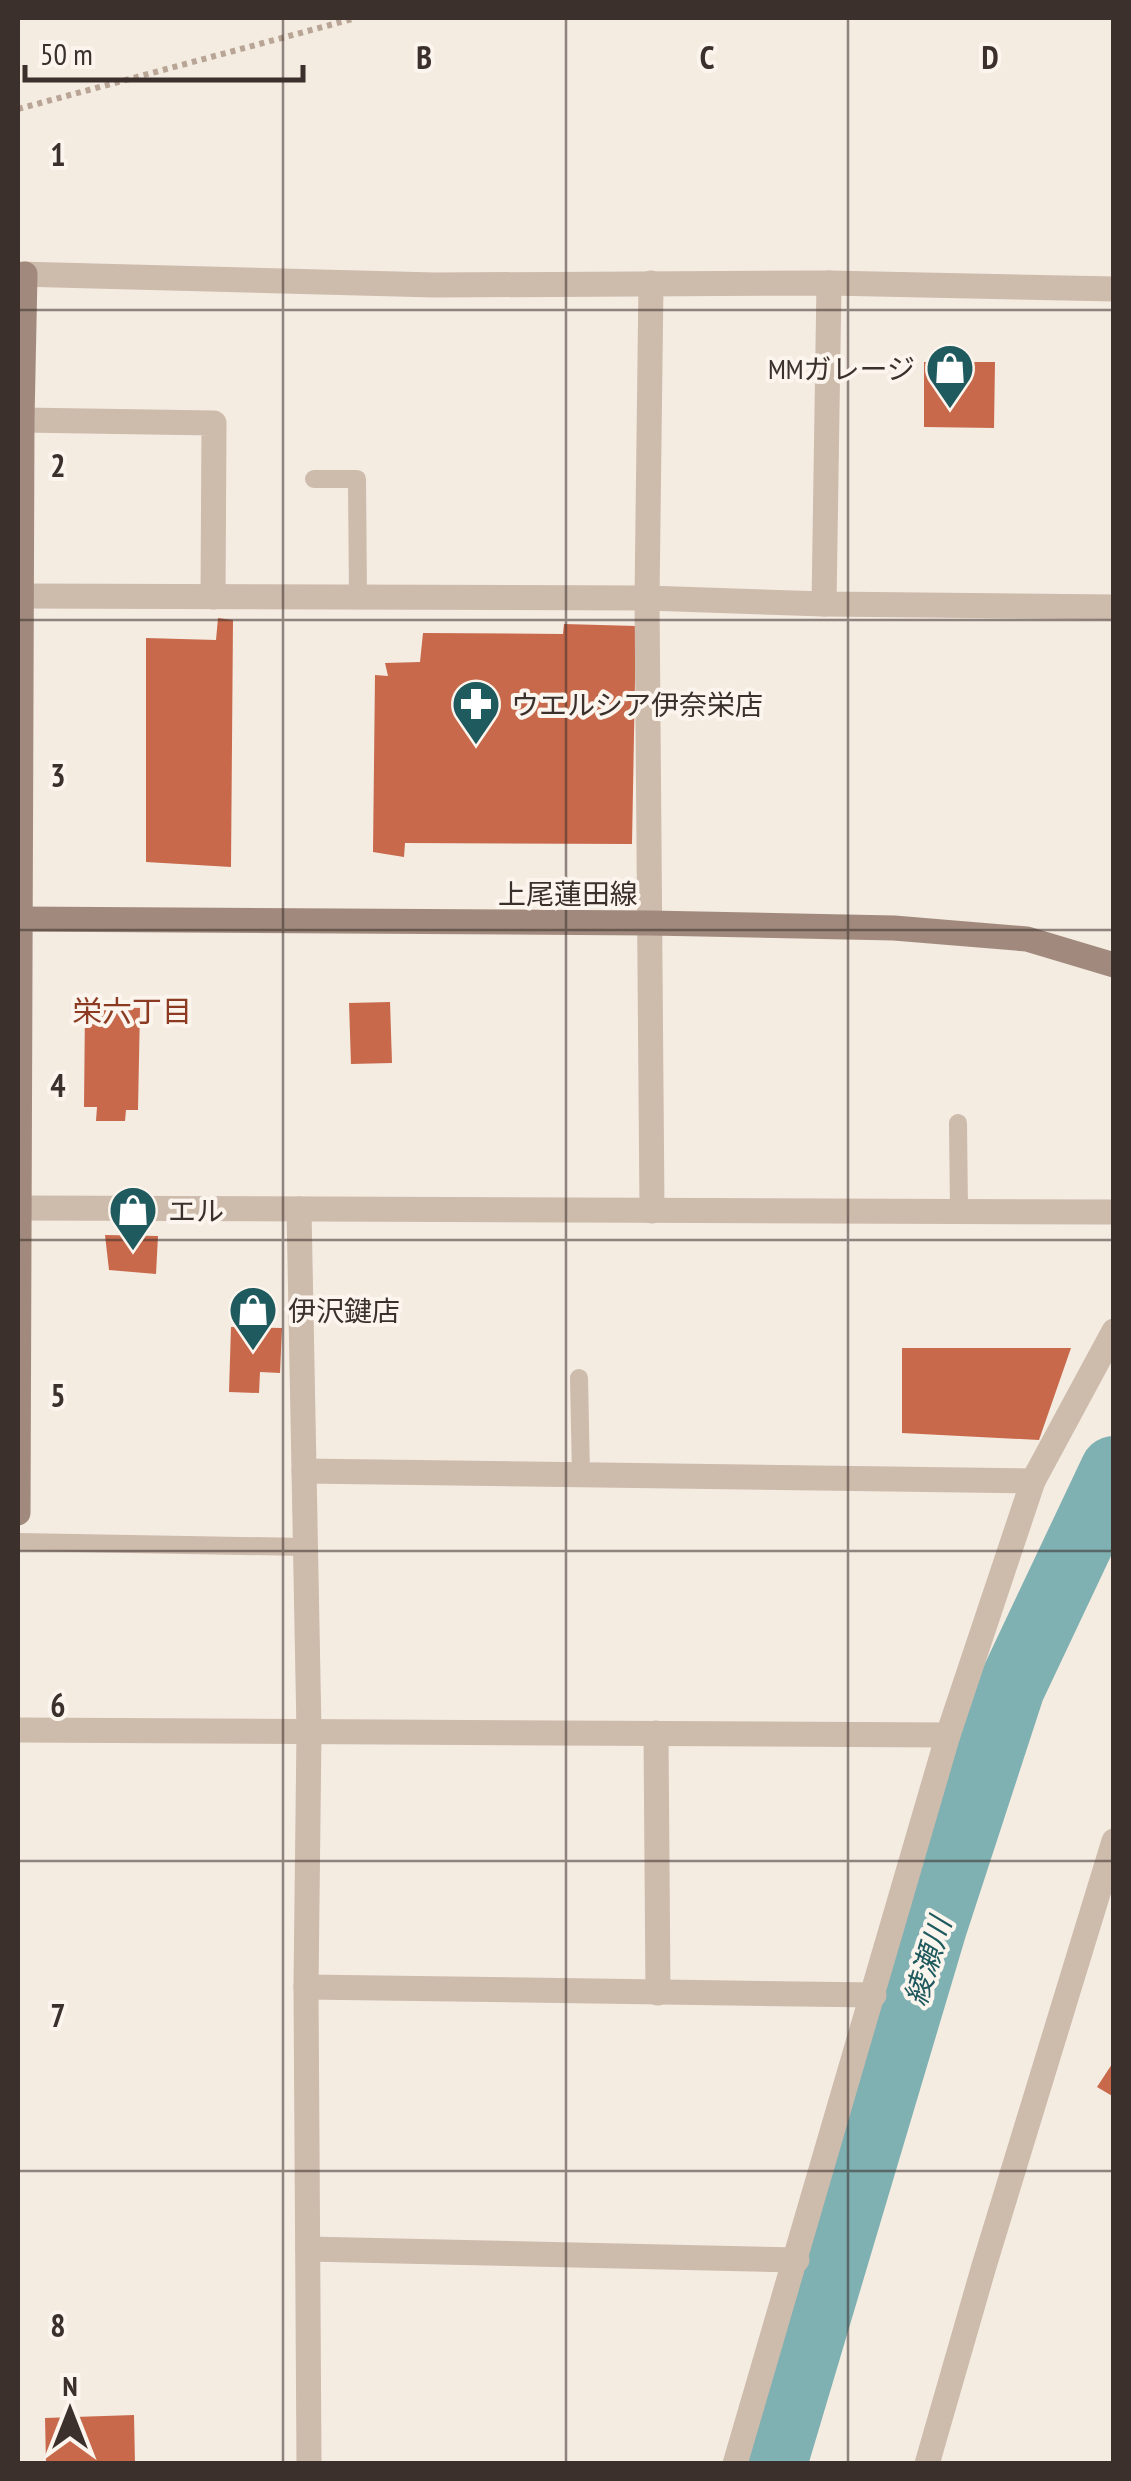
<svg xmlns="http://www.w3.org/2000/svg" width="1131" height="2481" viewBox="0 0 1131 2481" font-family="'PT Sans Narrow','Noto Sans JP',sans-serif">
  <rect width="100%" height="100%" fill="#f4ebe1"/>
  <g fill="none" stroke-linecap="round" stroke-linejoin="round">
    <polyline stroke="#7fb0b2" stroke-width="68" points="773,2464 933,1927 1011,1688 1114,1470"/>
  </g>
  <g fill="#c8694b">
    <polygon points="924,362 995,362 994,428 924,427"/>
    <polygon points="218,618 233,620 231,867 146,862 146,638 216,640"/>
    <polygon points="564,624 636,626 632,844 405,843 404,857 373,852 375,675 388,676 385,663 420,662 423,633 563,634"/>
    <polygon points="390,1002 392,1063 351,1064 349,1003"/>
    <polygon points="85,1007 140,1008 138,1110 126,1110 125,1121 96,1121 97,1107 84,1107"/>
    <polygon points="105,1235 158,1236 156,1274 109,1270"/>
    <polygon points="231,1327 282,1328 280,1373 260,1372 259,1393 229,1392"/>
    <polygon points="902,1348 1071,1348 1039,1440 902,1433"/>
    <polygon points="1114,2061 1114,2097 1097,2087"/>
    <polygon points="134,2415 135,2464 46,2464 45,2418"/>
  </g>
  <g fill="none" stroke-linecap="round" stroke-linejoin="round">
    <polyline stroke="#b9a596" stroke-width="6" stroke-dasharray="5 5" stroke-linecap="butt" points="18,109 356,18"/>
    <g stroke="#cdbbac" stroke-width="18">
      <polyline points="314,479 357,479 358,598"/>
      <polyline points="958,1123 959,1212"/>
      <polyline points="579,1378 581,1475"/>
      <polyline points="18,1542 305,1547"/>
    </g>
    <g stroke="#cdbbac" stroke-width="25">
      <polyline points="18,274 435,285 829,283 1114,289"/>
      <polyline points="651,283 647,598 652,1211"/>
      <polyline points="22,420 214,423 213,597"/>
      <polyline points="18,596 647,598 824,604 1114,607"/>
      <polyline points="824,604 829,283"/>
      <polyline points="18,1208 1114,1212"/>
      <polyline points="299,1209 309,1731 306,1987 309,2464"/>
      <polyline points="304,1471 1033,1481"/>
      <polyline points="18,1730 948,1735"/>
      <polyline points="656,1733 658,1993"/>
      <polyline points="306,1987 874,1995"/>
      <polyline points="308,2249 797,2260"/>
      <polyline points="735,2464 948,1735 1033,1481 1114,1331"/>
      <polyline points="927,2464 984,2266 1114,1841"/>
    </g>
    <g stroke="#a18a7d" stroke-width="25">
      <polyline points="18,919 650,923 894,928 1027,939 1114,965"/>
      <polyline points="18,1513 22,420 25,274"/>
    </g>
  </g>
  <path fill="none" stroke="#3b302b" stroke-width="2.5" stroke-opacity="0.55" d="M 283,18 L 283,2464M 566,18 L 566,2464M 848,18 L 848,2464M 18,310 L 1114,310M 18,620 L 1114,620M 18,930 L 1114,930M 18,1240 L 1114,1240M 18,1551 L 1114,1551M 18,1861 L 1114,1861M 18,2171 L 1114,2171"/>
  <defs>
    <g id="shop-pin" transform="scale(2.5)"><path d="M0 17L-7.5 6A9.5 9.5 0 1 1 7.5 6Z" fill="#1f5a5e" stroke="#fbf5ee"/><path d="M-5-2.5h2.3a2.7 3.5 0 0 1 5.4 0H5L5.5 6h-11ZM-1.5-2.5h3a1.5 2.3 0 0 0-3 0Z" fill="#fff"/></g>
    <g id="pharmacy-pin" transform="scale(2.5)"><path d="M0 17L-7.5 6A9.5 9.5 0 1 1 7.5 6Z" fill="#1f5a5e" stroke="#fbf5ee"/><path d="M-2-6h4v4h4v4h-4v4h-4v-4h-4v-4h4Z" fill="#fff"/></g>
  </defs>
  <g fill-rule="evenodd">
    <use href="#shop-pin" x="950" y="368"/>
    <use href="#pharmacy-pin" x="476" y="704"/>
    <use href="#shop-pin" x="133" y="1210"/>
    <use href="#shop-pin" x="253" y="1310"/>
  </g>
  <g text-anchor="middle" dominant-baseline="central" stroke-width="8" stroke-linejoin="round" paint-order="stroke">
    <g font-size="28" fill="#3b302b" stroke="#fbf5ee" text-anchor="start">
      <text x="915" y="368" text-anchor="end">MMガレージ</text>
      <text x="511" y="704">ウエルシア伊奈栄店</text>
      <text x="168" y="1210">エル</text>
      <text x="288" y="1310">伊沢鍵店</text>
    </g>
    <g font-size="28" fill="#3b302b" stroke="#fbf5ee">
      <text x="568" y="893">上尾蓮田線</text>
    </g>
    <g font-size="30" fill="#8c3b22" stroke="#fbf5ee">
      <text x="132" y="1010">栄六丁目</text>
    </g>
    <g font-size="30" font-style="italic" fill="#1f5a5e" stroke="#fbf5ee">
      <text transform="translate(927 1961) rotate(-73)">綾瀬川</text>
    </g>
  </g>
  <g font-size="32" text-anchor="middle" font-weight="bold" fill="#3b302b" stroke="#fbf5ee" stroke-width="8" stroke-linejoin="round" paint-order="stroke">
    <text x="424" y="69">B</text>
    <text x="707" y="69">C</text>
    <text x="990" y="69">D</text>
    <text x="58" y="166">1</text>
    <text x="58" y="477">2</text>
    <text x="58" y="787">3</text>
    <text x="58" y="1097">4</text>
    <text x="58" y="1407">5</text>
    <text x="58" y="1717">6</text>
    <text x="58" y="2027">7</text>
    <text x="58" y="2337">8</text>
  </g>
  <rect width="1131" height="2481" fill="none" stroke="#3b302b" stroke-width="40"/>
  <g transform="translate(70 2411)" stroke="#fbf5ee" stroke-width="8" paint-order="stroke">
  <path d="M0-8L18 38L0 25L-18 38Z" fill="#3b302b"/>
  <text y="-15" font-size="28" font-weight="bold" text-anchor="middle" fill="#3b302b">N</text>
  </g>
  <path d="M25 65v15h278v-15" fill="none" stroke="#3b302b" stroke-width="5"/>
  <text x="40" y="65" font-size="30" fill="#3b302b" stroke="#fbf5ee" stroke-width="8" paint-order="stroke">50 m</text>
</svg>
